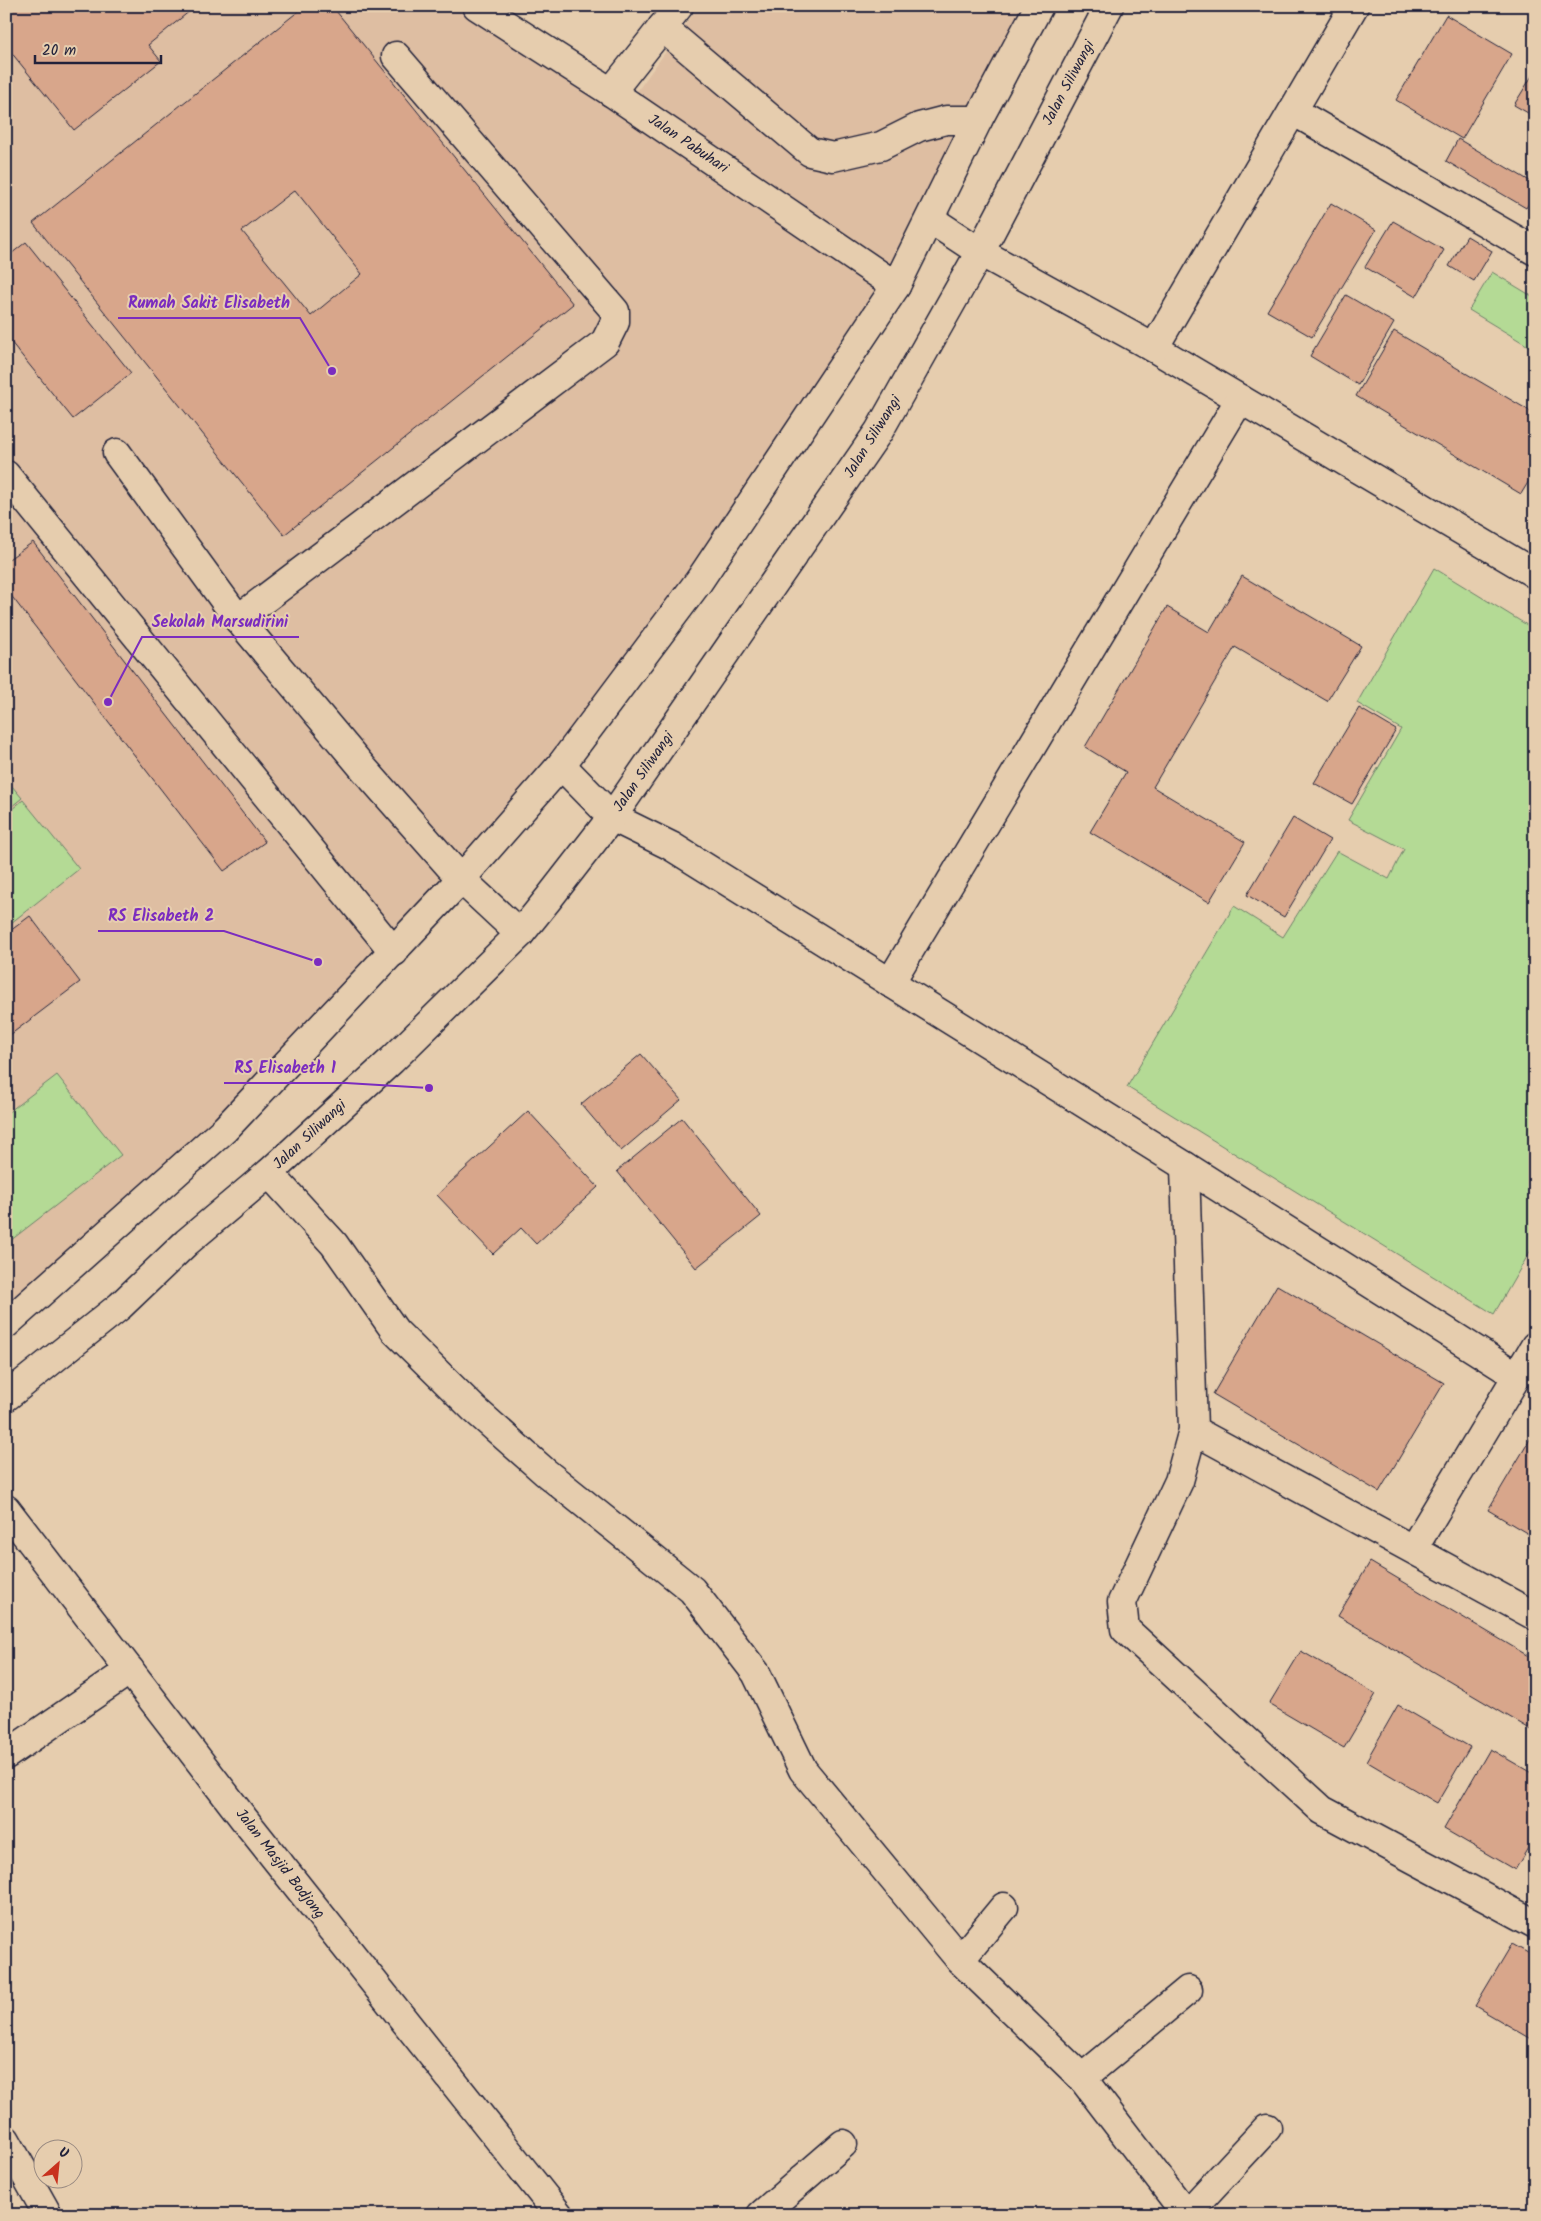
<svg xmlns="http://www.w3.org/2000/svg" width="1541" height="2221" viewBox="0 0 1541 2221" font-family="Kalam,sans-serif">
  <rect width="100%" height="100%" fill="#e6cdae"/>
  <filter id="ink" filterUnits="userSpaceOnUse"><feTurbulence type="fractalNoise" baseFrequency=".02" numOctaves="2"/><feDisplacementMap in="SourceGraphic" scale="10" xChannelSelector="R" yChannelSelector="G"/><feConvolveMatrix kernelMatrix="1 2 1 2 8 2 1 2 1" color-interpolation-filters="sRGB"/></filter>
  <g filter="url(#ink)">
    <polygon fill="#debea2" points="6,6 466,6 620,115 699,6 1040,6 896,286 561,765 464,851 147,1220 6,1332"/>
    <g fill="#b4da95" stroke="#6b7e68">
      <polygon points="1492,272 1535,298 1535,350 1469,310"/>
      <polygon points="1434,568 1535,630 1535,1243 1494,1314 1127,1087 1234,906 1283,937 1337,851 1389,879 1404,849 1348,820 1401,729 1357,703"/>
      <polygon points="6,779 22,798 6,811"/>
      <polygon points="23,800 79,869 6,927 6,814"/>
      <polygon points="57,1075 121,1155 6,1244 6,1114"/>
    </g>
    <g fill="#d8a68b" stroke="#22223b" fill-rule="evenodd">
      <polygon points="6,6 196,6 148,45 161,61 74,130 6,46"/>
      <path d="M 305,6 L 332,6 L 573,304 L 284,535 L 33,223 ZM 295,190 L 362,274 L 311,316 L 242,231 Z"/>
      <polygon points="1446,15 1512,54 1462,139 1396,100"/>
      <polygon points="1535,71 1535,117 1514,105"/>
      <polygon points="1458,139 1535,184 1535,194 1526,208 1446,161"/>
      <polygon points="1331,203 1376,230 1312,337 1267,311"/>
      <polygon points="1393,221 1444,250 1416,297 1365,267"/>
      <polygon points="1467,236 1492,251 1474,281 1449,266"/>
      <polygon points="26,242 131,373 73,419 6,336 6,258"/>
      <polygon points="1346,295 1394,323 1358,385 1310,356"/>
      <polygon points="1394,331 1535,414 1535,471 1521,494 1356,396"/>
      <polygon points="33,542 265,842 224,871 6,589 6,561"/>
      <polygon points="1242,576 1361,646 1327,701 1235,647 1153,787 1245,842 1209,902 1090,832 1126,772 1085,747 1167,607 1209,632"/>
      <polygon points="1359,708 1396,730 1352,804 1314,783"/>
      <polygon points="1293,818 1330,840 1284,917 1247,895"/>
      <polygon points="30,916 80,982 6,1038 6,934"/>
      <polygon points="641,1054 681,1100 621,1151 581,1104"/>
      <polygon points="528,1111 598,1187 536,1244 521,1228 493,1254 437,1195"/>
      <polygon points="682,1118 761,1216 696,1268 617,1171"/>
      <polygon points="1277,1285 1444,1383 1379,1492 1213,1394"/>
      <polygon points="1535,1431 1535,1538 1488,1510"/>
      <polygon points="1370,1562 1535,1660 1535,1732 1338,1616"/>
      <polygon points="1301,1651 1376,1694 1344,1748 1269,1704"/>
      <polygon points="1398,1705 1470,1747 1437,1803 1366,1761"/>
      <polygon points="1490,1749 1535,1775 1535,1836 1515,1870 1444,1829"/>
      <polygon points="1512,1944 1535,1957 1535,2041 1475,2006"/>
    </g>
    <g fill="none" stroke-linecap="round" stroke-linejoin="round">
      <g stroke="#22223b" stroke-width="31">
        <g id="minor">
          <polyline points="477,6 611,92 896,286"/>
          <polyline points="662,27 810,152 833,157 881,146 919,127 946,120 978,120"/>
          <polyline points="611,92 679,6"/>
          <polyline points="1293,111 1535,251"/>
          <polyline points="930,219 980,252 1154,348 1535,574"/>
          <polyline points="1154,348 1354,6"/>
          <polyline points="117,453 238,619 364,769 461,879 520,934"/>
          <polyline points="6,475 394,952"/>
          <polyline points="238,619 605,342 615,322 615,311 396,56"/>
          <polyline points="561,765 612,817 671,846 1185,1166 1517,1376"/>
          <polyline points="890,983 1240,399"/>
          <polyline points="1185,1166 1193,1430 1179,1481 1122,1602 1125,1629 1322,1810 1535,1924"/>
          <polyline points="269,1173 334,1244 395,1331 474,1409 545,1472 692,1590 756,1673 803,1770 960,1960 1082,2078 1187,2215"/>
          <polyline points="1193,1430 1535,1616"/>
          <polyline points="6,1509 244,1819 559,2215"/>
          <polyline points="1413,1549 1535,1346"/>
          <polyline points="6,1755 130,1670"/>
          <polyline points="960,1960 1004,1907"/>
          <polyline points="1082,2078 1188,1990"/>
          <polyline points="6,2140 48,2215"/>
          <polyline points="761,2215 843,2144"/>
          <polyline points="1186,2215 1267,2128"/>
        </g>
      </g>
      <g stroke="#22223b" stroke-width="31">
        <g id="major">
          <polyline points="6,1324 225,1129 461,879 561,765 699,581 896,286 978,120 1039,6"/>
          <polyline points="6,1397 120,1306 187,1242 269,1173 392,1060 520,934 549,898 612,817 879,431 980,252 1109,6"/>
        </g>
      </g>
      <use href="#minor" stroke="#e6cdae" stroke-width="28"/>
      <use href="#major" stroke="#e6cdae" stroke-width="28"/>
    </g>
  </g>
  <g text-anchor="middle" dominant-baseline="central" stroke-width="4" stroke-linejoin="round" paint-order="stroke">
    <g font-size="15" fill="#22223b" stroke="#e6cdae">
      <text transform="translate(1069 83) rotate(-62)">Jalan Siliwangi</text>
      <text transform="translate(688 144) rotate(34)">Jalan Pabuhari</text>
      <text transform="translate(873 437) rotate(-58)">Jalan Siliwangi</text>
      <text transform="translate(644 772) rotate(-55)">Jalan Siliwangi</text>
      <text transform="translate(310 1135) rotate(-43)">Jalan Siliwangi</text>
      <text transform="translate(280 1864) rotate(52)">Jalan Masjid Bodjong</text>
    </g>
  </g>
  <path fill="none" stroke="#7b2cbf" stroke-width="2" d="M332 371L300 318H118M108 702L142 637H299M318 962L224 931H98M429 1088L346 1083H224"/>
  <g fill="#7b2cbf" stroke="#e6cdae" stroke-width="2">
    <circle cx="332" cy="371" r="5"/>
    <circle cx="108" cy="702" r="5"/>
    <circle cx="318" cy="962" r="5"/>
    <circle cx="429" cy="1088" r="5"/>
  </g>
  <g font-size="16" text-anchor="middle" font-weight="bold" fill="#7b2cbf" stroke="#e6cdae" stroke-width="4" stroke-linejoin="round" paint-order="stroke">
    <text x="209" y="308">Rumah Sakit Elisabeth</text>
    <text x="220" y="627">Sekolah Marsudirini</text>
    <text x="161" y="921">RS Elisabeth 2</text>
    <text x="285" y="1073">RS Elisabeth 1</text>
  </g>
  <rect width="1541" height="2221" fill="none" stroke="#e6cdae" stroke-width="25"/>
  <rect x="12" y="12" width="1516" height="2196" fill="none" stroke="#22223b" stroke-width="2" filter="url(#ink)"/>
  <g transform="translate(58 2164) rotate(27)"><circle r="24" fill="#e6cdae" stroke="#988980"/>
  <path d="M0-4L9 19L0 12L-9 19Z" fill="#c8321e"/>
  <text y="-8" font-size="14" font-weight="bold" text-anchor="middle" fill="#22223b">U</text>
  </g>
  <path d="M35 55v8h126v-8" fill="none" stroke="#22223b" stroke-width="2.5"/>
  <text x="42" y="55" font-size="15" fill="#22223b" stroke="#e6cdae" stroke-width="4" paint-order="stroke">20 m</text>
</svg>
